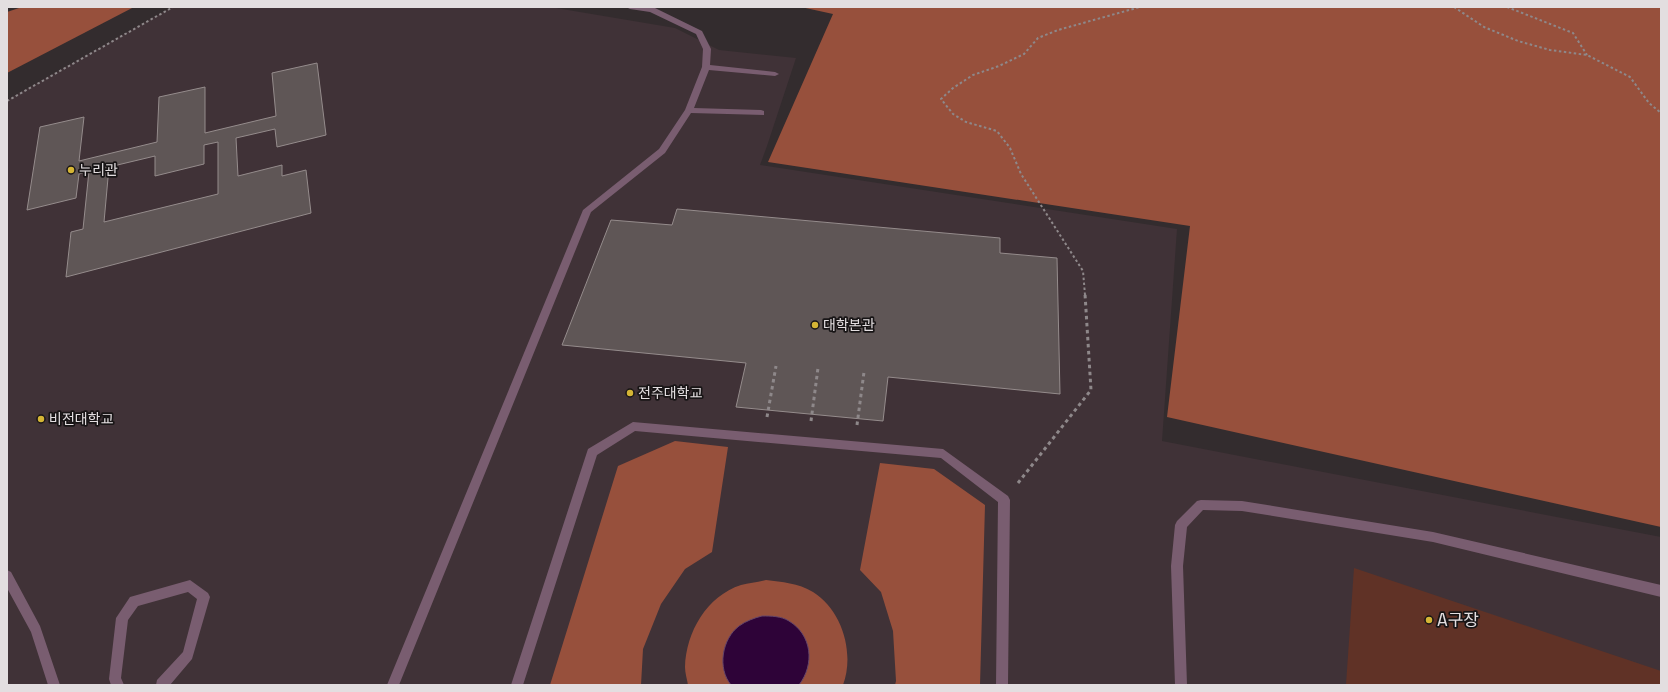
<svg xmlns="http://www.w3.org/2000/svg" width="1668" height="692" viewBox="0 0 1668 692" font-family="'Space Grotesk','Noto Sans KR',sans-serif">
  <rect width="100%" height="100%" fill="#332c2e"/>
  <polygon fill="#403237" points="172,7 550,7 675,28 719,50 796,58 767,146 760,165 1177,229 1162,441 1661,537 1661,685 7,685 7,100"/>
  <polygon fill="#603226" points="1354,568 1661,671 1661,685 1346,685"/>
  <g fill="#97503c">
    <polygon points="22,7 134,7 7,73 7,12"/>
    <polygon points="801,7 1661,7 1661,527 1167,417 1190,226 768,162 833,14"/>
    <polygon points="675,441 728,447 712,552 685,569 661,604 643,649 641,685 550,685 618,466"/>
    <polygon points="880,463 934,469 985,505 980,685 895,685 896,681 893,631 881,592 860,570"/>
    <path d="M 766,580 C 782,582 798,583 813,592 C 842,610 855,653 843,685 L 688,685 C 687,679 685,673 685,667 C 686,632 707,596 741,585 C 749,583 758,582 766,580 Z"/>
  </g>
  <path fill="#2e0338" stroke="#64456a" d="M 762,616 C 771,616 781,616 789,621 C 812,635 815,664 799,685 L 731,685 C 717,668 722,639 739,626 C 746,621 754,618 762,616 Z"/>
  <g fill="#5f5656" stroke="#958c8c" fill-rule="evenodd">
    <path d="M 317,63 L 326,135 L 277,147 L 275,129 L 236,138 L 238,176 L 282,165 L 282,176 L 306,170 L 311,213 L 66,277 L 71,232 L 83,229 L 89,171 L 79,174 L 76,198 L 27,210 L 40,127 L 84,117 L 79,161 L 157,142 L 159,97 L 205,87 L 205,133 L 276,116 L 272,73 ZM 218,142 L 218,194 L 104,222 L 109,167 L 155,156 L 155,176 L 204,164 L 204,145 Z"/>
    <polygon points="677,209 1000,238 1000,253 1057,258 1060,394 888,377 883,421 767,410 736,407 746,363 562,345 611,220 672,225"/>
  </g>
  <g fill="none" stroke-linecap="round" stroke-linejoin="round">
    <g stroke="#8e888a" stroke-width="2" stroke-dasharray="2.5 2.5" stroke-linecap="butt">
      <polyline points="1454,7 1484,27 1518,41 1550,50 1587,55 1630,77 1649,103 1661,113"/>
      <polyline points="1507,7 1573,33 1587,55"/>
      <polyline points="7,101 173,7"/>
      <polyline points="1085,295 1083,271 1021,174 1010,148 997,131 966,122 953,114 941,99 953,88 973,75 999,66 1024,54 1038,38 1058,30 1140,7"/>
    </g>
    <g stroke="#8e888a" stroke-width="3" stroke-dasharray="3.5 3.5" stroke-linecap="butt">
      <polyline points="767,417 776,366"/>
      <polyline points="811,421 818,368"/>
      <polyline points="857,425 864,372"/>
      <polyline points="1018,483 1091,390 1085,294"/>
    </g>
    <g fill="#795d70" fill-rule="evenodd">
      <polygon points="626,7 655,8 702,31 711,49 710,65 775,72 779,74 775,76 709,70 694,108 761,110 764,111 764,115 691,113 665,153 591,212 399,685 387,685 583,210 659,149 685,110 702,67 703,49 696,34 650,12 630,9"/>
      <polygon points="633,422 943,449 1008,496 1010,500 1008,685 996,685 998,502 941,458 635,431 597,455 523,685 511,685 587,452 588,449"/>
      <polygon points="1201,500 1242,501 1433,532 1661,585 1661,597 1433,542 1242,511 1203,510 1187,527 1183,566 1187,685 1175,685 1171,566 1175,525 1177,521 1197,501"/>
      <polygon points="7,570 11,572 40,626 60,685 48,685 31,632 7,588"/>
      <polygon points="190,580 208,593 210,597 192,659 170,685 156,685 157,680 183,652 197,599 188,592 138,606 128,620 121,678 124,685 111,685 109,679 116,618 130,597"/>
    </g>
  </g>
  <g fill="#d5b535" stroke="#181516" stroke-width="1.5">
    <circle cx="71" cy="170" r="4"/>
    <circle cx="815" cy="325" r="4"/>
    <circle cx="630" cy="393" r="4"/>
    <circle cx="41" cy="419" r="4"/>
    <circle cx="1429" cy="620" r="4"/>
  </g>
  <g text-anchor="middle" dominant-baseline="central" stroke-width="3.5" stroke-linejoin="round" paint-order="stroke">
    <g font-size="14" fill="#e3dee0" stroke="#181516" text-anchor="start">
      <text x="79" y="170">누리관</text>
      <text x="823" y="325">대학본관</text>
      <text x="638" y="393">전주대학교</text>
      <text x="49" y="419">비전대학교</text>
    </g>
    <g font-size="17" fill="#e3dee0" stroke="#181516" text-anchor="start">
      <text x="1437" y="620">A구장</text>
    </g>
  </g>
  <rect width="1668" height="692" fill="none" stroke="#e3dee0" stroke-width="16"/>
</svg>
